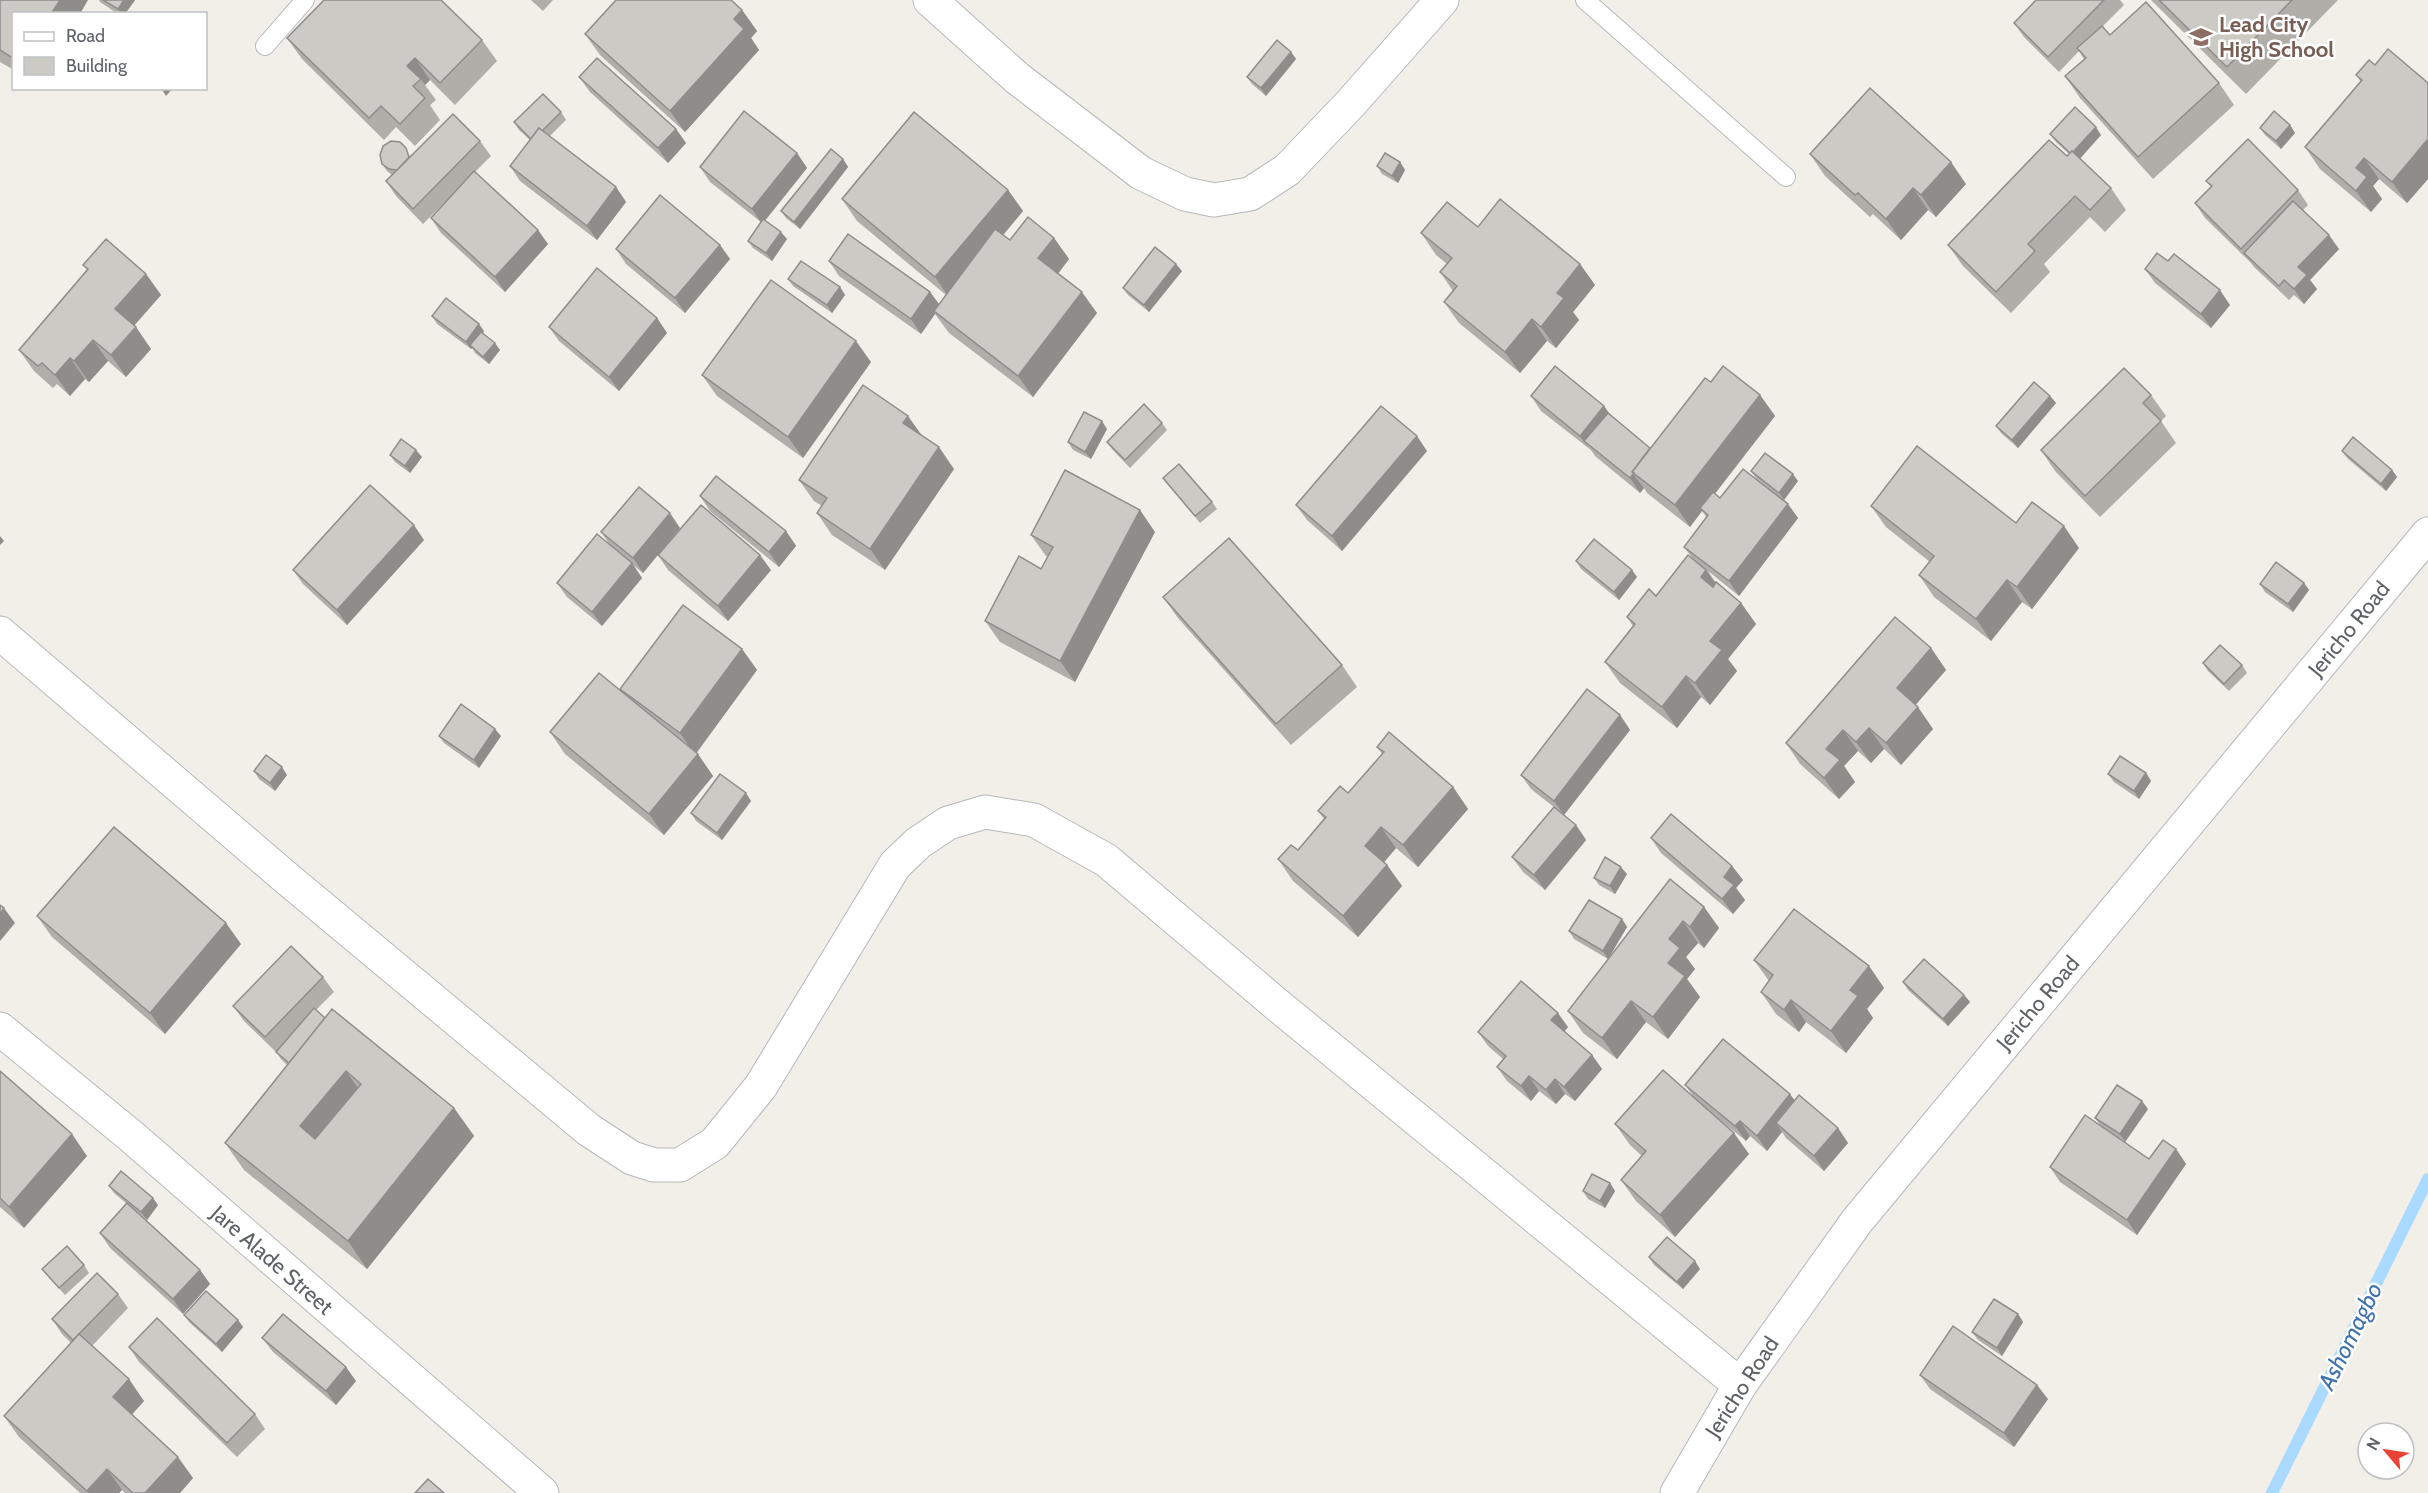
<svg xmlns="http://www.w3.org/2000/svg" width="2428" height="1493" viewBox="0 0 2428 1493" font-family="Cabin,sans-serif">
  <rect width="100%" height="100%" fill="#f1efe8"/>
  <g fill="none" stroke-linecap="round" stroke-linejoin="round">
    <polyline stroke="#aadaff" stroke-width="12" points="2272,1493 2428,1179"/>
    <g stroke="#b5b8bc" stroke-width="20">
      <g id="service">
        <polyline points="1585,0 1786,177"/>
        <polyline points="265,46 305,0"/>
      </g>
    </g>
    <g stroke="#b5b8bc" stroke-width="35">
      <g id="minor">
        <polyline points="930,0 1017,78 1141,173 1185,194 1214,200 1250,194 1287,170 1351,103 1442,0"/>
        <polyline points="0,633 284,876 589,1130 632,1158 654,1165 680,1165 715,1143 761,1086 895,865 918,843 948,823 985,812 1034,820 1106,860 1275,1003 1740,1385"/>
        <polyline points="0,1029 131,1136 542,1493"/>
      </g>
    </g>
    <g stroke="#b5b8bc" stroke-width="35">
      <polyline id="tertiary" points="1677,1493 1740,1385 1857,1221 2428,534"/>
    </g>
    <use href="#service" stroke="#fff" stroke-width="18"/>
    <use href="#minor" stroke="#fff" stroke-width="33"/>
    <use href="#tertiary" stroke="#fff" stroke-width="33"/>
  </g>
  <g fill="#afaea9">
    <polygon points="0,0 14,14 14,70 0,62"/>
    <polygon points="99,0 135,0 125,14 118,14 100,2"/>
    <polygon points="531,0 553,0 543,11"/>
    <polygon points="2036,0 2120,0 2124,5 2102,27 2110,35 2219,83 2234,105 2153,179 2080,98 2065,76 2084,59 2079,51 2059,72 2024,37 2014,23"/>
    <polygon points="2151,0 2338,0 2246,94"/>
    <polygon points="734,2 742,10 757,31 751,38 759,50 685,132 600,55 585,34"/>
    <polygon points="287,38 482,40 497,61 455,105 430,80 425,85 436,100 430,105 440,120 415,146 396,127 384,140 302,59"/>
    <polygon points="1291,52 1296,59 1266,96 1252,84 1247,77"/>
    <polygon points="2375,65 2428,83 2428,179 2407,203 2379,179 2373,186 2382,199 2371,212 2320,169 2305,147 2361,82 2356,75"/>
    <polygon points="579,77 676,129 686,143 668,163 590,92"/>
    <polygon points="561,112 566,120 550,136 616,187 626,202 597,240 520,181 510,166 530,140 519,130 514,122"/>
    <polygon points="2290,125 2295,133 2281,149 2265,135 2260,128"/>
    <polygon points="2050,134 2101,135 2080,158 2111,188 2126,210 2105,232 2090,217 2044,264 2050,272 2011,313 1963,266 1948,245 2069,154 2055,141"/>
    <polygon points="480,141 491,156 475,172 548,244 505,292 441,233 431,218 461,186 423,224 396,196 386,181 392,175 387,171 382,164 412,155"/>
    <polygon points="797,153 807,168 765,221 787,239 772,261 753,248 748,241 761,222 710,182 700,167"/>
    <polygon points="1810,154 1966,184 1936,217 1928,210 1901,240 1873,214 1870,217 1825,176"/>
    <polygon points="843,159 848,167 800,229 786,218 781,211"/>
    <polygon points="1400,162 1405,170 1398,183 1382,174 1377,166"/>
    <polygon points="2206,181 2298,190 2308,205 2303,210 2339,249 2310,280 2317,289 2304,304 2294,295 2289,300 2254,267 2251,263 2205,218 2195,203 2211,187"/>
    <polygon points="1008,190 1023,211 1003,235 1010,240 1054,238 1069,259 1058,274 1097,313 1033,397 949,333 935,314 921,334 839,276 829,261 930,292 939,304 946,295 857,221 842,199"/>
    <polygon points="1421,233 1580,264 1595,285 1573,312 1579,320 1556,348 1547,341 1520,373 1459,323 1444,302 1453,291 1440,272 1447,264 1436,255"/>
    <polygon points="720,245 730,259 685,313 626,264 616,249"/>
    <polygon points="2168,261 2230,305 2211,328 2155,283 2145,269"/>
    <polygon points="83,265 146,274 161,295 134,326 151,349 126,377 108,361 89,382 85,379 70,396 57,384 53,388 34,371 19,350 87,270"/>
    <polygon points="1182,271 1149,312 1128,295 1123,288"/>
    <polygon points="788,279 840,287 845,295 832,313 793,286"/>
    <polygon points="432,316 484,331 483,333 500,350 489,364 475,353 472,348 471,349 437,324"/>
    <polygon points="657,318 667,333 619,391 559,341 549,327"/>
    <polygon points="871,362 803,458 717,396 702,375"/>
    <polygon points="1711,382 1760,395 1775,416 1715,494 1720,498 1777,495 1756,478 1751,471 1798,481 1784,500 1798,518 1739,596 1708,571 1716,583 1741,603 1756,624 1728,659 1737,671 1710,705 1701,697 1677,728 1620,683 1605,662 1633,626 1627,617 1656,596 1693,559 1684,547 1707,518 1702,511 1690,527 1647,493 1644,488 1640,493 1595,456 1591,450 1541,411 1531,396 1604,406 1610,414 1650,448"/>
    <polygon points="2151,395 2166,416 2161,421 2176,443 2100,517 2055,471 2041,450"/>
    <polygon points="2050,396 2056,403 2018,448 2001,433 1996,426"/>
    <polygon points="1162,423 1167,430 1130,468 1112,449 1107,442"/>
    <polygon points="1107,429 1091,459 1073,450 1068,442"/>
    <polygon points="922,435 954,469 885,570 832,535 817,513 822,506 814,501 799,480"/>
    <polygon points="1427,451 1342,551 1307,520 1296,505"/>
    <polygon points="2342,451 2392,470 2397,477 2386,491 2347,458"/>
    <polygon points="390,455 422,457 410,473 395,462"/>
    <polygon points="1163,478 1212,502 1217,509 1200,523"/>
    <polygon points="700,496 786,531 796,546 779,567 710,511"/>
    <polygon points="1871,506 2016,523 2079,548 2032,609 2022,602 1991,641 1934,597 1919,575 1930,562 1886,527"/>
    <polygon points="680,528 643,573 633,565 642,578 602,626 567,597 557,583 610,545 601,532"/>
    <polygon points="1155,532 1075,682 1000,642 985,621 1041,569 1048,557 1046,556 1031,535"/>
    <polygon points="424,540 347,625 303,584 293,570"/>
    <polygon points="658,555 771,570 728,621 668,570"/>
    <polygon points="1576,561 1637,577 1619,600 1581,569"/>
    <polygon points="2304,583 2309,590 2293,612 2265,592 2260,584"/>
    <polygon points="1163,597 1342,665 1357,687 1291,745 1178,618"/>
    <polygon points="1931,648 1946,670 1915,705 1933,729 1901,765 1884,749 1871,763 1858,751 1844,766 1855,782 1839,799 1800,764 1786,743"/>
    <polygon points="742,649 757,670 696,753 713,776 664,835 565,754 550,732 623,692 620,689"/>
    <polygon points="2203,663 2242,665 2247,673 2229,691 2208,671"/>
    <polygon points="1620,715 1630,730 1564,815 1531,789 1521,775"/>
    <polygon points="439,736 501,736 479,768 444,743"/>
    <polygon points="1377,747 1453,787 1468,809 1418,867 1396,848 1384,862 1387,865 1402,886 1358,937 1293,881 1278,859 1298,850 1324,819 1318,811 1348,793 1382,754"/>
    <polygon points="254,771 287,775 275,791 259,779"/>
    <polygon points="2146,773 2151,781 2139,799 2114,782 2108,774"/>
    <polygon points="751,801 722,840 696,821 691,813"/>
    <polygon points="1576,825 1586,840 1545,890 1523,872 1512,857"/>
    <polygon points="1651,838 1732,866 1743,880 1736,888 1745,900 1733,914 1661,853"/>
    <polygon points="1627,874 1615,894 1599,885 1594,878"/>
    <polygon points="1704,907 1719,928 1704,948 1698,943 1686,957 1695,969 1687,979 1700,997 1668,1039 1646,1022 1617,1059 1583,1033 1568,1011"/>
    <polygon points="37,916 241,944 165,1034 52,937"/>
    <polygon points="1622,919 1627,927 1608,959 1574,939 1569,931"/>
    <polygon points="1754,960 1869,966 1884,988 1867,1009 1873,1018 1846,1053 1806,1022 1799,1032 1776,1014 1761,992 1769,981"/>
    <polygon points="323,977 334,992 316,1010 325,1018 454,1108 474,1136 367,1269 244,1170 225,1143 287,1065 281,1059 276,1052 244,1021 233,1006"/>
    <polygon points="1903,982 1964,995 1970,1002 1948,1026 1908,990"/>
    <polygon points="1568,1027 1564,1032 1592,1055 1602,1069 1575,1101 1565,1094 1556,1104 1539,1091 1531,1101 1507,1081 1497,1067 1503,1059 1488,1046 1478,1032"/>
    <polygon points="0,1071 87,1156 24,1228 0,1207"/>
    <polygon points="1685,1085 1795,1101 1838,1128 1848,1143 1824,1171 1786,1138 1782,1132 1767,1151 1750,1136 1746,1141 1709,1111 1749,1154 1675,1237 1636,1201 1621,1180 1642,1156 1630,1145 1615,1124 1693,1096"/>
    <polygon points="2148,1109 2125,1142 2103,1127 2149,1159 2176,1149 2186,1164 2137,1235 2060,1182 2050,1167 2100,1125 2095,1118"/>
    <polygon points="1610,1183 1615,1191 1605,1208 1588,1199 1583,1191"/>
    <polygon points="109,1186 158,1205 147,1220 132,1207 200,1270 210,1284 183,1314 110,1248 100,1233 126,1203 114,1193"/>
    <polygon points="1649,1257 1700,1269 1683,1289 1654,1265"/>
    <polygon points="84,1265 89,1273 65,1295 48,1276 42,1269"/>
    <polygon points="118,1294 128,1308 92,1346 144,1401 131,1415 193,1478 180,1493 125,1493 122,1490 119,1493 80,1493 19,1437 4,1416 71,1343 62,1334 52,1319"/>
    <polygon points="2018,1314 2023,1322 2002,1356 1978,1340 1972,1332"/>
    <polygon points="184,1315 238,1320 243,1327 222,1352 189,1322"/>
    <polygon points="262,1338 356,1381 336,1405 273,1352"/>
    <polygon points="129,1347 255,1414 265,1429 237,1457 139,1362"/>
    <polygon points="1920,1375 2048,1399 2014,1447 1930,1389"/>
  </g>
  <g fill="#8f8d8a">
    <polygon points="60,0 88,0 80,14 51,14"/>
    <polygon points="124,0 135,0 125,14 121,14 118,9"/>
    <polygon points="742,10 757,31 751,38 759,50 685,132 670,111 734,19"/>
    <polygon points="1291,52 1296,59 1266,96 1261,88"/>
    <polygon points="415,58 430,80 425,85 421,79 407,66"/>
    <polygon points="161,88 173,88 166,96"/>
    <polygon points="2290,125 2295,133 2281,149 2276,141"/>
    <polygon points="2096,127 2101,135 2077,162 2072,154"/>
    <polygon points="676,129 686,143 668,163 658,148"/>
    <polygon points="2428,139 2428,179 2407,203 2392,182"/>
    <polygon points="797,153 807,168 762,224 752,209"/>
    <polygon points="2364,158 2379,179 2373,186 2382,199 2371,212 2356,191 2356,168"/>
    <polygon points="843,159 848,167 800,229 794,222"/>
    <polygon points="1400,162 1405,170 1398,183 1392,176"/>
    <polygon points="1951,162 1966,184 1936,217 1921,195"/>
    <polygon points="616,187 626,202 597,240 587,226"/>
    <polygon points="1913,188 1928,210 1901,240 1886,219"/>
    <polygon points="1008,190 1023,211 950,299 935,277"/>
    <polygon points="538,230 548,244 505,292 495,277"/>
    <polygon points="781,232 787,239 772,261 766,253"/>
    <polygon points="2329,235 2339,249 2310,280 2317,289 2304,304 2294,289 2298,267"/>
    <polygon points="1054,238 1069,259 1053,280 1038,258"/>
    <polygon points="720,245 730,259 685,313 675,298"/>
    <polygon points="1176,264 1182,271 1149,312 1144,305"/>
    <polygon points="1580,264 1595,285 1573,312 1579,320 1556,348 1541,327 1557,293"/>
    <polygon points="146,274 161,295 130,330 115,309"/>
    <polygon points="840,287 845,295 832,313 827,305"/>
    <polygon points="2220,290 2230,305 2211,328 2201,314"/>
    <polygon points="930,292 941,307 934,311 935,314 921,334 911,319"/>
    <polygon points="1082,292 1097,313 1033,397 1018,376"/>
    <polygon points="657,318 667,333 619,391 609,377"/>
    <polygon points="1532,319 1547,341 1520,373 1505,352"/>
    <polygon points="479,324 484,331 472,348 470,345 472,348 471,349 466,342"/>
    <polygon points="136,327 151,349 126,377 111,355"/>
    <polygon points="93,340 108,361 89,382 74,361"/>
    <polygon points="856,341 871,362 803,458 788,437"/>
    <polygon points="495,343 500,350 489,364 483,357"/>
    <polygon points="70,358 85,379 70,396 55,375"/>
    <polygon points="1760,395 1775,416 1702,510 1700,508 1702,511 1690,527 1675,505"/>
    <polygon points="2050,396 2056,403 2018,448 2012,440"/>
    <polygon points="1604,406 1614,421 1584,441 1590,450 1580,436"/>
    <polygon points="908,416 923,437 903,423"/>
    <polygon points="1102,421 1107,429 1091,459 1085,452"/>
    <polygon points="1417,436 1427,451 1342,551 1332,536"/>
    <polygon points="939,447 954,469 885,570 870,549"/>
    <polygon points="416,450 422,457 410,473 405,466"/>
    <polygon points="2392,470 2397,477 2386,491 2381,484"/>
    <polygon points="1633,474 1644,488 1640,493 1630,478"/>
    <polygon points="1793,474 1798,481 1784,500 1779,493"/>
    <polygon points="1788,504 1798,518 1739,596 1729,581"/>
    <polygon points="1140,510 1155,532 1075,682 1060,661"/>
    <polygon points="670,513 680,528 643,573 633,558"/>
    <polygon points="414,525 424,540 347,625 337,610"/>
    <polygon points="2064,526 2079,548 2032,609 2017,587"/>
    <polygon points="786,531 796,546 779,567 769,552"/>
    <polygon points="0,536 4,541 0,545"/>
    <polygon points="760,555 771,570 728,621 718,606"/>
    <polygon points="632,563 642,578 602,626 592,612"/>
    <polygon points="1632,570 1637,577 1619,600 1614,592"/>
    <polygon points="1706,570 1721,591 1716,598 1701,577"/>
    <polygon points="2007,580 2022,602 1991,641 1976,619"/>
    <polygon points="2304,583 2309,590 2293,612 2288,604"/>
    <polygon points="1741,603 1756,624 1728,659 1737,671 1710,705 1695,683 1710,641"/>
    <polygon points="1931,648 1946,670 1912,709 1897,688"/>
    <polygon points="742,649 757,670 695,755 680,733"/>
    <polygon points="1686,676 1701,697 1677,728 1662,707"/>
    <polygon points="1918,707 1933,729 1901,765 1886,743"/>
    <polygon points="1620,715 1630,730 1564,815 1554,801"/>
    <polygon points="1869,728 1884,749 1871,763 1856,742"/>
    <polygon points="495,729 501,736 479,768 474,760"/>
    <polygon points="1843,730 1858,751 1844,766 1855,782 1839,799 1824,778 1826,749"/>
    <polygon points="698,754 713,776 664,835 649,814"/>
    <polygon points="282,767 287,775 275,791 270,783"/>
    <polygon points="2146,773 2151,781 2139,799 2134,791"/>
    <polygon points="1453,787 1468,809 1418,867 1403,845"/>
    <polygon points="746,793 751,801 722,840 717,833"/>
    <polygon points="1576,825 1586,840 1545,890 1534,875"/>
    <polygon points="1381,827 1396,848 1380,867 1365,846"/>
    <polygon points="1387,865 1402,886 1358,937 1343,916"/>
    <polygon points="1732,866 1743,880 1736,888 1745,900 1733,914 1722,899 1724,877"/>
    <polygon points="1621,867 1627,874 1615,894 1610,886"/>
    <polygon points="1704,907 1719,928 1704,948 1690,927"/>
    <polygon points="4,908 15,923 0,941 0,914"/>
    <polygon points="1622,919 1627,927 1608,959 1603,951"/>
    <polygon points="1683,921 1698,943 1686,957 1695,969 1687,979 1700,997 1668,1039 1653,1017 1668,963 1669,939"/>
    <polygon points="226,923 241,944 165,1034 150,1013"/>
    <polygon points="1869,966 1884,988 1867,1009 1873,1018 1846,1053 1831,1031 1850,990"/>
    <polygon points="1964,995 1970,1002 1948,1026 1943,1019"/>
    <polygon points="1791,1000 1806,1022 1799,1032 1784,1010"/>
    <polygon points="1631,1001 1646,1022 1617,1059 1602,1038"/>
    <polygon points="1558,1013 1568,1027 1561,1035 1551,1020"/>
    <polygon points="1592,1055 1602,1069 1575,1101 1564,1087"/>
    <polygon points="346,1071 365,1098 319,1154 300,1126"/>
    <polygon points="1529,1076 1539,1091 1531,1101 1521,1086"/>
    <polygon points="1555,1079 1565,1094 1556,1104 1546,1090"/>
    <polygon points="1790,1094 1801,1109 1776,1123 1782,1132 1767,1151 1757,1136"/>
    <polygon points="2142,1101 2148,1109 2125,1142 2120,1134"/>
    <polygon points="454,1108 474,1136 367,1269 348,1241"/>
    <polygon points="1740,1121 1750,1136 1746,1141 1735,1126"/>
    <polygon points="1838,1128 1848,1143 1824,1171 1814,1156"/>
    <polygon points="1734,1133 1749,1154 1675,1237 1660,1215"/>
    <polygon points="72,1134 87,1156 24,1228 9,1207"/>
    <polygon points="2176,1149 2186,1164 2137,1235 2127,1220"/>
    <polygon points="1610,1183 1615,1191 1605,1208 1600,1201"/>
    <polygon points="153,1198 158,1205 147,1220 141,1212"/>
    <polygon points="1695,1261 1700,1269 1683,1289 1677,1282"/>
    <polygon points="200,1270 210,1284 183,1314 173,1299"/>
    <polygon points="2018,1314 2023,1322 2002,1356 1997,1348"/>
    <polygon points="238,1320 243,1327 222,1352 216,1344"/>
    <polygon points="346,1367 356,1381 336,1405 326,1391"/>
    <polygon points="129,1379 144,1401 128,1419 113,1397"/>
    <polygon points="2037,1385 2048,1399 2014,1447 2004,1433"/>
    <polygon points="178,1457 193,1478 180,1493 145,1493"/>
    <polygon points="107,1469 122,1490 119,1493 88,1493 87,1491"/>
  </g>
  <g fill="#cccac5" stroke="#8f8d8a" stroke-width="1.5" fill-rule="evenodd">
    <polygon points="0,0 60,0 51,14 14,14 14,59 0,50"/>
    <polygon points="103,0 124,0 118,9"/>
    <polygon points="324,0 441,0 482,40 440,83 415,58 407,66 421,79 413,86 425,98 400,124 381,106 369,118 287,38"/>
    <polygon points="616,0 731,0 742,10 734,19 744,29 670,111 585,34"/>
    <polygon points="2036,0 2104,0 2048,57 2014,23"/>
    <polygon points="2159,0 2292,0 2227,67"/>
    <polygon points="2146,2 2219,83 2138,157 2065,76 2086,58 2077,48 2102,26 2110,35"/>
    <polygon points="1277,40 1291,52 1261,88 1247,77"/>
    <polygon points="2388,49 2428,83 2428,139 2392,182 2364,158 2356,168 2367,177 2356,191 2305,147 2362,80 2356,75 2369,60 2375,65"/>
    <polygon points="597,58 676,129 658,148 579,77"/>
    <polygon points="1870,88 1951,162 1921,195 1913,188 1886,219 1858,193 1855,195 1810,154"/>
    <polygon points="543,94 561,112 542,131 539,128 531,139 514,122"/>
    <polygon points="2075,107 2096,127 2073,152 2072,151 2070,153 2050,134"/>
    <polygon points="744,111 797,153 752,209 700,167"/>
    <polygon points="2274,111 2290,125 2276,141 2260,128"/>
    <polygon points="914,112 1008,190 935,277 842,199"/>
    <polygon points="453,114 480,141 413,209 386,181"/>
    <polygon points="539,128 616,187 587,226 510,166"/>
    <polygon points="2248,139 2298,190 2241,249 2195,203 2212,186 2206,181"/>
    <polygon points="2049,140 2067,156 2072,151 2111,188 2090,210 2075,196 2028,244 2035,251 1996,292 1948,245"/>
    <polygon points="391,141 400,142 406,148 409,157 397,170 389,169 382,164 380,155 383,146"/>
    <polygon points="831,149 843,159 794,222 781,211"/>
    <polygon points="1385,153 1400,162 1392,176 1377,166"/>
    <polygon points="474,171 538,230 495,277 431,218"/>
    <polygon points="660,195 720,245 675,298 616,249"/>
    <polygon points="1500,199 1580,264 1557,293 1564,298 1541,327 1532,319 1505,352 1444,302 1457,286 1440,272 1452,258 1421,233 1447,202 1478,227"/>
    <polygon points="2293,201 2329,235 2298,267 2307,275 2294,289 2284,280 2279,286 2244,253"/>
    <polygon points="1028,217 1054,238 1038,258 1082,292 1018,376 934,311 995,229 1010,240"/>
    <polygon points="763,219 781,232 766,253 748,241"/>
    <polygon points="848,234 930,292 911,319 829,261"/>
    <polygon points="106,239 146,274 115,309 136,327 111,355 93,340 74,361 70,358 55,375 42,363 38,366 19,350 88,269 83,265"/>
    <polygon points="1155,247 1176,264 1144,305 1123,288"/>
    <polygon points="2157,253 2168,261 2174,254 2220,290 2201,314 2145,269"/>
    <polygon points="801,261 840,287 827,305 788,279"/>
    <polygon points="597,268 657,318 609,377 549,327"/>
    <polygon points="771,280 856,341 788,437 702,375"/>
    <polygon points="446,298 479,324 466,342 432,316"/>
    <polygon points="481,332 495,343 483,357 470,345"/>
    <polygon points="1555,366 1604,406 1580,436 1531,396"/>
    <polygon points="1723,366 1760,395 1675,505 1632,472 1705,378 1711,382"/>
    <polygon points="2124,368 2151,395 2143,403 2161,421 2085,496 2041,450"/>
    <polygon points="2034,382 2050,396 2012,440 1996,426"/>
    <polygon points="863,385 908,416 903,423 939,447 870,549 817,513 827,498 799,480"/>
    <polygon points="1144,404 1162,423 1125,460 1107,442"/>
    <polygon points="1381,406 1417,436 1332,536 1296,505"/>
    <polygon points="1084,412 1102,421 1085,452 1068,442"/>
    <polygon points="1608,413 1650,448 1632,472 1634,473 1630,478 1584,441"/>
    <polygon points="2353,437 2392,470 2381,484 2342,451"/>
    <polygon points="401,439 416,450 405,466 390,455"/>
    <polygon points="1917,446 2016,523 2032,502 2064,526 2017,587 2007,580 1976,619 1919,575 1934,556 1871,506"/>
    <polygon points="1765,453 1793,474 1779,493 1751,471"/>
    <polygon points="1179,464 1212,502 1195,516 1163,478"/>
    <polygon points="1743,469 1788,504 1729,581 1684,547 1708,515 1700,508 1713,492 1720,498"/>
    <polygon points="1065,470 1140,510 1060,661 985,621 1019,556 1041,569 1053,547 1031,535"/>
    <polygon points="716,476 786,531 769,552 700,496"/>
    <polygon points="370,485 414,525 337,610 293,570"/>
    <polygon points="639,487 670,513 633,558 601,532"/>
    <polygon points="701,505 760,555 718,606 658,555"/>
    <polygon points="597,534 632,563 592,612 557,583"/>
    <polygon points="1229,538 1342,665 1276,724 1163,597"/>
    <polygon points="1594,539 1632,570 1614,592 1576,561"/>
    <polygon points="1688,555 1706,570 1701,577 1713,587 1716,582 1741,603 1710,641 1722,650 1695,683 1686,676 1662,707 1605,662 1635,624 1627,617 1649,589 1656,596"/>
    <polygon points="2276,562 2304,583 2288,604 2260,584"/>
    <polygon points="683,605 742,649 680,733 620,689"/>
    <polygon points="1895,617 1931,648 1897,688 1918,707 1886,743 1869,728 1856,742 1843,730 1826,749 1840,760 1824,778 1786,743"/>
    <polygon points="2220,645 2242,665 2224,684 2203,663"/>
    <polygon points="599,673 698,754 649,814 550,732"/>
    <polygon points="1587,689 1620,715 1554,801 1521,775"/>
    <polygon points="461,704 495,729 474,760 439,736"/>
    <polygon points="1389,732 1453,787 1403,845 1381,827 1365,846 1387,865 1343,916 1278,859 1291,845 1298,850 1326,817 1318,811 1340,786 1348,793 1384,752 1377,747"/>
    <polygon points="266,755 282,767 270,783 254,771"/>
    <polygon points="2120,756 2146,773 2134,791 2108,774"/>
    <polygon points="720,774 746,793 717,833 691,813"/>
    <polygon points="1554,807 1576,825 1534,875 1512,857"/>
    <polygon points="1671,814 1732,866 1724,877 1734,885 1722,899 1651,838"/>
    <polygon points="114,827 226,923 150,1013 37,916"/>
    <polygon points="1605,857 1621,867 1610,886 1594,878"/>
    <polygon points="1670,879 1704,907 1690,927 1683,921 1669,939 1680,948 1668,963 1685,976 1653,1017 1631,1001 1602,1038 1568,1011"/>
    <polygon points="1589,900 1622,919 1603,951 1569,931"/>
    <polygon points="0,905 4,908 0,914"/>
    <polygon points="1794,909 1869,966 1850,990 1858,996 1831,1031 1791,1000 1784,1010 1761,992 1773,975 1754,960"/>
    <polygon points="291,946 323,977 265,1037 233,1006"/>
    <polygon points="1924,959 1964,995 1943,1019 1903,982"/>
    <polygon points="1521,981 1558,1013 1551,1020 1592,1055 1564,1087 1555,1079 1546,1090 1529,1076 1521,1086 1497,1067 1506,1056 1478,1032"/>
    <polygon points="314,1008 325,1018 289,1063 276,1052"/>
    <path d="M 332,1009 L 454,1108 L 348,1241 L 225,1143 ZM 346,1071 L 361,1084 L 315,1139 L 300,1126 Z"/>
    <polygon points="1723,1039 1790,1094 1757,1136 1740,1121 1735,1126 1685,1085"/>
    <polygon points="1663,1070 1734,1133 1660,1215 1621,1180 1646,1151 1615,1124"/>
    <polygon points="0,1071 72,1134 9,1207 0,1198"/>
    <polygon points="2117,1085 2142,1101 2120,1134 2095,1118"/>
    <polygon points="1799,1095 1838,1128 1814,1156 1776,1123"/>
    <polygon points="2085,1115 2149,1159 2163,1140 2176,1149 2127,1220 2050,1167"/>
    <polygon points="121,1171 153,1198 141,1212 109,1186"/>
    <polygon points="1592,1174 1610,1183 1600,1201 1583,1191"/>
    <polygon points="127,1203 200,1270 173,1299 100,1233"/>
    <polygon points="1667,1237 1695,1261 1677,1282 1649,1257"/>
    <polygon points="67,1246 84,1265 59,1288 42,1269"/>
    <polygon points="97,1273 118,1294 73,1340 52,1319"/>
    <polygon points="206,1291 238,1320 216,1344 184,1315"/>
    <polygon points="1994,1299 2018,1314 1997,1348 1972,1332"/>
    <polygon points="283,1314 346,1367 326,1391 262,1338"/>
    <polygon points="157,1318 255,1414 227,1443 129,1347"/>
    <polygon points="1953,1326 2037,1385 2004,1433 1920,1375"/>
    <polygon points="79,1334 129,1379 113,1397 178,1457 145,1493 133,1493 107,1469 87,1491 4,1416"/>
    <polygon points="428,1479 444,1493 415,1493"/>
  </g>
  <defs>
    <g id="school-bare" transform="scale(1.8)"><path d="M0-5L7-2L0 1L-7-2ZM-4 1L0 2.5L4 1V4Q0 6-4 4Z" fill="#8d6e63" stroke="#fff" stroke-width="2.5" paint-order="stroke"/></g>
  </defs>
  <g fill-rule="evenodd">
    <use href="#school-bare" x="2201" y="37"/>
  </g>
  <g text-anchor="middle" dominant-baseline="central" stroke-width="5" stroke-linejoin="round" paint-order="stroke">
    <g font-size="22" font-weight="bold" fill="#785e54" stroke="#fff" text-anchor="start">
      <text x="2219" y="24">Lead City<tspan x="2219" dy="25">High School</tspan></text>
    </g>
    <g font-size="22" fill="#5f6368" stroke="#fff">
      <text transform="translate(2349 629) rotate(-51)">Jericho Road</text>
      <text transform="translate(2038 1003) rotate(-50)">Jericho Road</text>
      <text transform="translate(272 1260) rotate(41)">Jare Alade Street</text>
      <text transform="translate(1742 1387) rotate(-57)">Jericho Road</text>
    </g>
    <g font-size="24" font-style="italic" fill="#4174aa" stroke="#fff">
      <text transform="translate(2350 1336) rotate(-64)">Ashomagbo</text>
    </g>
  </g>
  <rect x="12" y="12" width="195" height="78" fill="#ffffff" stroke="#bfc1c3" stroke-width="1.5"/>
  <rect x="24" y="32" width="30" height="9" fill="#ffffff" stroke="#bfc1c3" stroke-width="1.5"/>
  <text x="66" y="42" font-size="18" fill="#5f6368">Road</text>
  <rect x="24" y="57" width="30" height="18" fill="#cccac5" stroke="#bfc1c3" stroke-width="1.5"/>
  <text x="66" y="72" font-size="18" fill="#5f6368">Building</text>
  <g transform="translate(2386 1451) rotate(299)"><circle r="28" fill="#ffffff" stroke="#bfc1c3" stroke-width="1.5"/>
  <path d="M0-4.5L10 22L0 15L-10 22Z" fill="#ea4335"/>
  <text y="-9" font-size="16" font-weight="bold" text-anchor="middle" fill="#5f6368">N</text>
  </g>
</svg>
